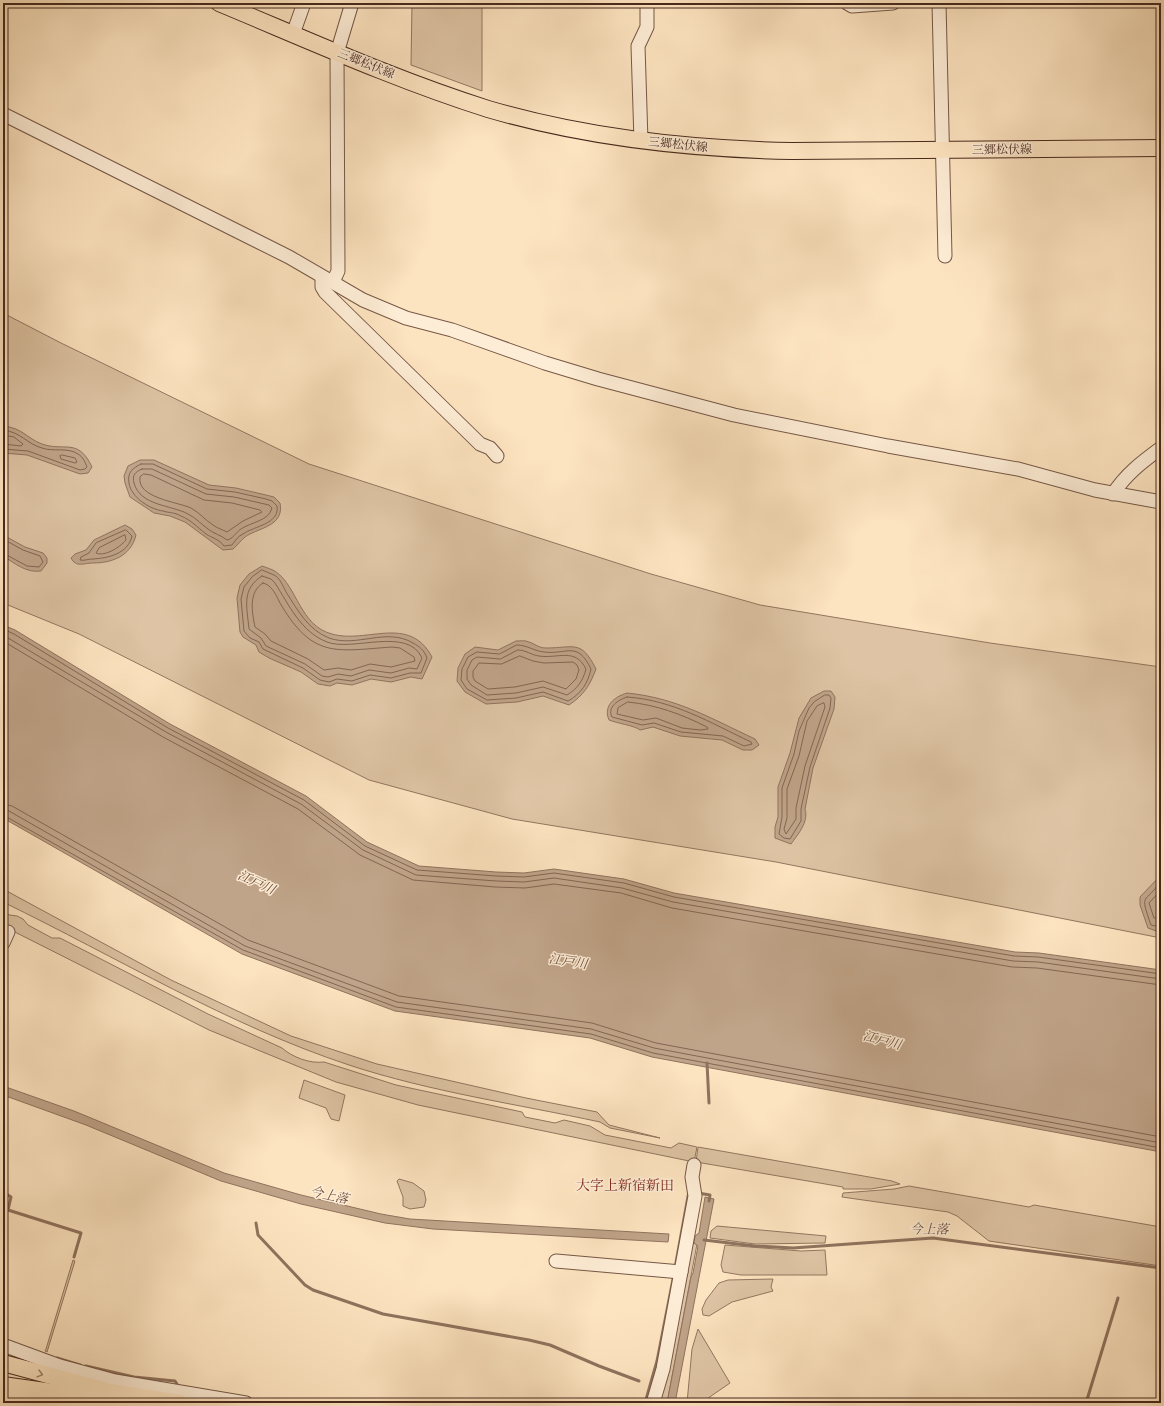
<svg xmlns="http://www.w3.org/2000/svg" width="1164" height="1406" viewBox="0 0 1164 1406" font-family="'IM FELL English','Noto Serif JP',serif">
  <rect width="100%" height="100%" fill="#fde4c0"/>
  <filter id="stains"><feTurbulence type="fractalNoise" baseFrequency=".005" numOctaves="4"/><feColorMatrix values="0 0 0 0 .2 0 0 0 0 .09 0 0 0 0 .02 0 0 0 .5 -.17"/></filter>
  <radialGradient id="worn" r=".72"><stop offset=".6" stop-color="#630" stop-opacity="0"/><stop offset="1" stop-color="#630" stop-opacity=".3"/></radialGradient>
  <g fill="#dec4a4" stroke="#947660">
    <polygon points="412,3 482,3 482,91 411,65"/>
    <polygon points="3,313 61,343 309,464 651,574 760,605 990,643 1161,667 1161,938 776,862 512,819 369,780 79,634 3,603"/>
    <path d="M 3,889 L 171,980 L 291,1036 L 377,1064 L 526,1098 L 597,1112 L 609,1125 L 660,1138 L 610,1128 L 600,1122 C 517,1104 431,1092 349,1065 C 228,1025 118,958 3,902 Z"/>
    <path d="M 3,914 L 17,916 L 23,919 L 28,925 L 52,938 L 60,938 L 208,1014 L 282,1048 C 292,1057 310,1064 324,1062 L 396,1085 L 522,1112 L 525,1117 L 555,1123 L 564,1120 L 590,1126 L 605,1135 L 671,1148 L 679,1143 L 697,1147 L 694,1162 L 418,1105 L 336,1082 L 209,1030 L 3,926 Z"/>
    <polygon points="304,1080 345,1095 339,1121 331,1119 326,1108 299,1098"/>
    <polygon points="698,1147 892,1181 900,1184 871,1189 843,1189 843,1187 696,1162"/>
    <polygon points="399,1179 413,1183 424,1191 426,1200 424,1207 410,1209 403,1206 403,1197 397,1181"/>
    <polygon points="909,1186 1029,1207 1034,1205 1161,1227 1161,1266 989,1241 957,1216 948,1212 842,1197 843,1193 894,1189"/>
    <polygon points="717,1226 826,1236 825,1243 755,1244 710,1238 711,1231"/>
    <polygon points="694,1243 697,1244 667,1403 654,1403 692,1244 694,1244"/>
    <polygon points="725,1245 801,1251 825,1250 827,1275 741,1275 723,1272 721,1265"/>
    <polygon points="73,1260 75,1261 47,1352 45,1351 46,1349"/>
    <polygon points="773,1279 771,1287 773,1291 732,1302 709,1316 703,1315 702,1309 706,1300 719,1283 728,1280"/>
    <polygon points="698,1329 730,1383 701,1403 687,1403 692,1349"/>
  </g>
  <g fill="#c0a489" stroke="#90735e">
    <path d="M 3,426 C 23,428 26,438 42,444 C 64,452 78,437 92,467 L 88,473 L 80,474 L 27,455 L 3,453 Z"/>
    <path d="M 140,460 L 154,460 L 209,485 L 236,488 L 266,495 L 274,497 L 280,503 C 284,524 264,527 250,534 C 243,537 239,544 233,549 L 223,550 L 185,522 L 170,516 L 154,513 L 130,497 L 125,483 L 124,476 L 128,466 Z"/>
    <path d="M 125,525 L 132,529 L 136,535 C 131,556 112,563 93,563 C 84,563 76,568 71,558 L 75,554 L 86,550 L 94,540 Z"/>
    <path d="M 3,535 L 25,547 L 43,553 L 47,558 L 47,563 L 41,571 C 26,573 16,564 3,556 Z"/>
    <path d="M 262,566 C 267,568 272,569 276,572 C 297,586 300,626 332,634 C 367,644 409,614 432,657 L 422,679 L 411,677 L 391,682 L 371,679 L 352,685 L 337,683 L 330,686 L 318,684 L 301,672 L 269,658 L 259,652 L 256,645 L 243,637 L 240,632 L 237,598 L 240,585 L 249,574 Z"/>
    <polygon points="3,625 15,630 170,724 306,796 367,842 419,866 496,872 524,873 554,869 624,879 674,893 1015,952 1039,953 1161,970 1161,1152 652,1057 590,1038 395,1011 242,954 3,818"/>
    <path d="M 516,641 C 520,641 525,640 529,642 C 535,644 539,648 546,648 C 574,648 581,639 596,669 C 590,685 584,695 569,705 L 543,696 L 517,702 L 486,704 L 465,692 L 457,681 L 458,668 L 465,654 L 475,647 L 498,650 Z"/>
    <path d="M 824,691 L 831,691 L 835,697 L 834,709 L 813,768 L 805,809 C 809,822 798,834 791,844 L 775,838 L 775,827 L 778,817 L 778,787 L 790,753 L 799,718 L 811,698 Z"/>
    <path d="M 627,693 C 677,698 710,718 755,739 L 759,745 L 752,750 L 743,750 L 722,740 L 680,736 L 653,727 L 640,730 C 636,726 616,723 609,720 C 603,706 614,697 627,693 Z"/>
    <polygon points="1161,875 1161,926 1156,931 1148,928 1140,905 1140,897"/>
    <polygon points="3,1086 74,1111 224,1173 301,1195 381,1214 410,1219 669,1234 668,1242 433,1229 385,1223 301,1204 221,1181 86,1125 3,1095"/>
    <polygon points="705,1197 714,1199 675,1403 667,1403 691,1277 693,1273 698,1246 694,1243 695,1236 699,1233"/>
  </g>
  <g fill="none" stroke-linecap="round" stroke-linejoin="round">
    <g stroke="#846653" stroke-width="1">
      <path d="M 3,430 C 21,432 27,444 42,448 C 53,452 68,447 78,454 C 83,457 85,462 87,467 L 85,469 L 80,470 L 28,451 L 3,449"/>
      <polyline points="3,435 14,437 23,444 21,446 3,444"/>
      <polygon points="62,455 75,458 77,462 75,463 61,459 60,456"/>
      <path d="M 141,464 L 153,464 L 207,489 L 235,492 L 266,499 L 272,501 L 277,506 C 280,524 254,526 243,534 C 238,536 235,541 232,545 L 224,546 C 219,539 212,538 206,534 C 197,527 191,520 181,516 C 174,512 169,513 163,511 C 149,509 131,497 129,483 C 127,472 133,468 141,464 Z"/>
      <path d="M 142,469 L 152,469 L 206,494 L 234,497 L 269,505 L 272,508 C 269,521 251,522 241,529 C 236,532 233,539 227,540 C 221,535 214,534 208,529 C 201,524 196,518 188,514 C 172,505 140,506 134,483 C 132,475 135,472 142,469 Z"/>
      <path d="M 144,474 L 151,475 L 204,500 L 232,503 L 260,510 L 262,512 L 243,521 L 227,532 C 223,530 217,528 213,525 C 205,520 200,513 191,508 C 178,502 136,498 140,477 Z"/>
      <path d="M 126,530 L 132,536 C 128,554 108,558 93,559 C 88,559 84,561 80,560 L 81,557 L 89,553 L 96,543 Z"/>
      <path d="M 125,535 L 126,540 C 120,547 105,557 96,553 L 99,548 Z"/>
      <polyline points="3,539 23,550 40,556 43,562 39,567 27,566 3,553"/>
      <path d="M 262,570 C 266,572 270,573 274,575 C 280,578 283,586 286,592 C 297,609 308,630 329,638 C 357,648 386,627 413,643 C 420,647 424,650 427,658 L 421,673 L 410,673 L 391,678 L 370,675 L 352,681 L 337,679 L 329,682 L 320,680 L 303,668 L 263,649 L 259,642 L 250,638 L 244,631 L 241,599 L 244,587 L 252,577 Z"/>
      <path d="M 262,576 L 271,579 L 275,583 C 289,605 301,632 327,642 C 352,652 408,626 422,658 L 417,669 L 409,668 L 391,673 L 369,670 L 351,676 L 338,674 L 328,677 L 322,676 L 305,664 L 266,646 L 261,638 L 249,629 C 247,607 241,589 262,576 Z"/>
      <path d="M 263,583 C 272,585 276,595 280,603 C 313,659 335,651 392,647 L 400,648 L 414,657 L 415,661 L 391,667 L 370,664 L 351,670 L 338,668 L 324,670 L 308,659 L 271,641 L 265,634 L 255,627 C 252,612 248,592 263,583 Z"/>
      <polyline points="3,629 14,634 168,728 304,800 365,846 417,870 496,876 524,877 554,873 624,883 674,897 1014,956 1038,957 1161,974"/>
      <polyline points="3,635 166,732 301,804 363,850 416,875 496,881 524,882 554,878 622,888 673,902 1013,961 1038,962 1161,979"/>
      <polyline points="3,641 163,737 298,809 360,855 413,880 495,887 525,888 554,884 621,893 672,908 1012,967 1037,968 1161,985"/>
      <path d="M 517,645 C 527,645 534,651 544,652 C 567,655 577,640 591,669 C 588,683 581,694 568,701 L 543,692 L 516,698 L 487,700 L 467,689 L 461,680 L 462,669 L 468,657 L 477,652 L 499,654 Z"/>
      <path d="M 518,650 C 526,650 531,655 539,656 C 558,659 575,647 586,669 C 583,681 577,689 567,695 L 543,687 L 516,693 L 487,695 L 471,685 L 467,679 L 467,670 L 472,660 L 477,657 L 500,659 Z"/>
      <polygon points="520,656 533,661 544,663 573,662 577,665 579,670 576,679 566,689 543,681 515,687 488,689 475,681 473,677 473,671 479,663 501,664"/>
      <polygon points="825,695 829,695 831,698 830,708 810,767 801,809 801,821 790,839 784,838 779,834 782,817 782,788 794,754 799,731 809,708 814,702"/>
      <path d="M 627,697 C 673,700 711,723 751,742 L 752,744 L 744,746 L 723,736 L 681,732 L 654,723 L 642,725 L 612,717 C 607,707 618,700 627,697 Z"/>
      <path d="M 628,702 C 657,705 681,714 707,727 L 708,729 L 700,730 L 682,728 L 656,718 L 643,720 L 617,714 L 618,708 Z"/>
      <polygon points="824,703 825,707 805,766 796,808 796,819 786,834 784,829 787,818 787,789 799,756 807,721 817,706"/>
      <polyline points="3,804 12,806 248,940 399,996 592,1023 656,1043 1161,1137"/>
      <polyline points="3,810 9,811 245,946 397,1002 591,1029 654,1048 1161,1143"/>
      <polyline points="3,815 243,950 396,1007 591,1034 653,1053 1161,1148"/>
      <path d="M 1161,881 C 1145,905 1139,891 1151,925 L 1155,926 L 1161,924"/>
      <polyline points="1161,890 1149,903 1154,918 1161,918"/>
    </g>
    <g stroke="#90735e" stroke-width="3">
      <polyline points="707,1063 709,1103"/>
      <polyline points="3,1192 11,1197 8,1210 81,1233 74,1257"/>
      <polyline points="698,1193 710,1195 709,1201"/>
      <polyline points="256,1223 258,1235 305,1285 313,1290 383,1314 529,1340 550,1345 599,1366 639,1381"/>
      <polyline points="704,1240 755,1246 793,1248 933,1238 1161,1268"/>
      <polyline points="675,1268 689,1191"/>
      <polyline points="57,1358 80,1365"/>
      <polyline points="86,1366 134,1377 175,1381 177,1384"/>
      <polyline points="645,1403 657,1361 674,1274"/>
      <polyline points="1086,1403 1118,1298"/>
    </g>
    <g stroke="#765846" stroke-width="15">
      <g id="minor">
        <polyline points="847,3 852,6 893,3"/>
        <polyline points="939,3 945,256"/>
        <polyline points="293,34 304,3"/>
        <polyline points="3,114 289,257 363,300 406,318 452,330 545,363 598,379 734,415 888,446 1018,469 1095,490 1161,502"/>
        <polyline points="641,141 638,46 647,27 647,3"/>
        <polyline points="322,277 322,287 325,292 480,444 490,448 497,456"/>
        <polyline points="333,282 338,271 337,53 352,3"/>
        <path d="M 1113,494 C 1126,474 1142,462 1161,448"/>
        <polyline points="3,943 8,932"/>
        <polyline points="556,1261 681,1272"/>
        <polyline points="3,1345 60,1366 115,1381 246,1403"/>
        <polyline points="653,1403 663,1369 695,1196 692,1177 694,1165"/>
      </g>
    </g>
    <g stroke="#49291d" stroke-width="18">
      <g id="major">
        <path d="M 219,3 C 308,40 396,80 488,109 C 587,138 690,149 792,151 L 1161,148"/>
        <polyline points="3,1363 111,1392 180,1403"/>
        <polyline points="3,1385 94,1398"/>
        <polyline points="3,1398 45,1403"/>
      </g>
    </g>
    <use href="#minor" stroke="#feedd6" stroke-width="13"/>
    <use href="#major" stroke="#fde4c0" stroke-width="16"/>
  </g>
  <defs><path id="oneway-chevron" d="M-2-3.5L2.5 0L-2 3.5" fill="none" stroke-width="1.6" stroke-linecap="round" stroke-linejoin="round"/></defs>
  <use stroke="#a3866e" href="#oneway-chevron" transform="translate(40 1374) rotate(15)"/>
  <g text-anchor="middle" dominant-baseline="central" stroke-width="3" stroke-linejoin="round" paint-order="stroke">
    <g font-size="12" fill="#49291d" stroke="#feedd6">
      <text transform="translate(366 64) rotate(22)">三郷松伏線</text>
      <text transform="translate(678 145) rotate(6)">三郷松伏線</text>
      <text transform="translate(1002 150) rotate(-1)">三郷松伏線</text>
    </g>
    <g font-size="13" font-style="italic" fill="#6d4e3d" stroke="#feedd6">
      <text transform="translate(256 883) rotate(25)">江戸川</text>
      <text transform="translate(568 962) rotate(9)">江戸川</text>
      <text transform="translate(882 1041) rotate(15)">江戸川</text>
      <text transform="translate(329 1196) rotate(13)">今上落</text>
      <text transform="translate(929 1230) rotate(1)">今上落</text>
    </g>
    <g font-size="14" fill="#7a1f14" stroke="#feedd6">
      <text x="625" y="1186">大字上新宿新田</text>
    </g>
  </g>
  <rect width="1164" height="1406" fill="none" stroke="#fde4c0" stroke-width="16"/>
  <rect x="4" y="4" width="1156" height="1398" fill="none" stroke="#49291d" stroke-width="2"/>
  <rect x="8" y="8" width="1148" height="1390" fill="none" stroke="#49291d"/>
  <rect width="100%" height="100%" filter="url(#stains)"/>
  <rect width="100%" height="100%" fill="url(#worn)"/>
</svg>
